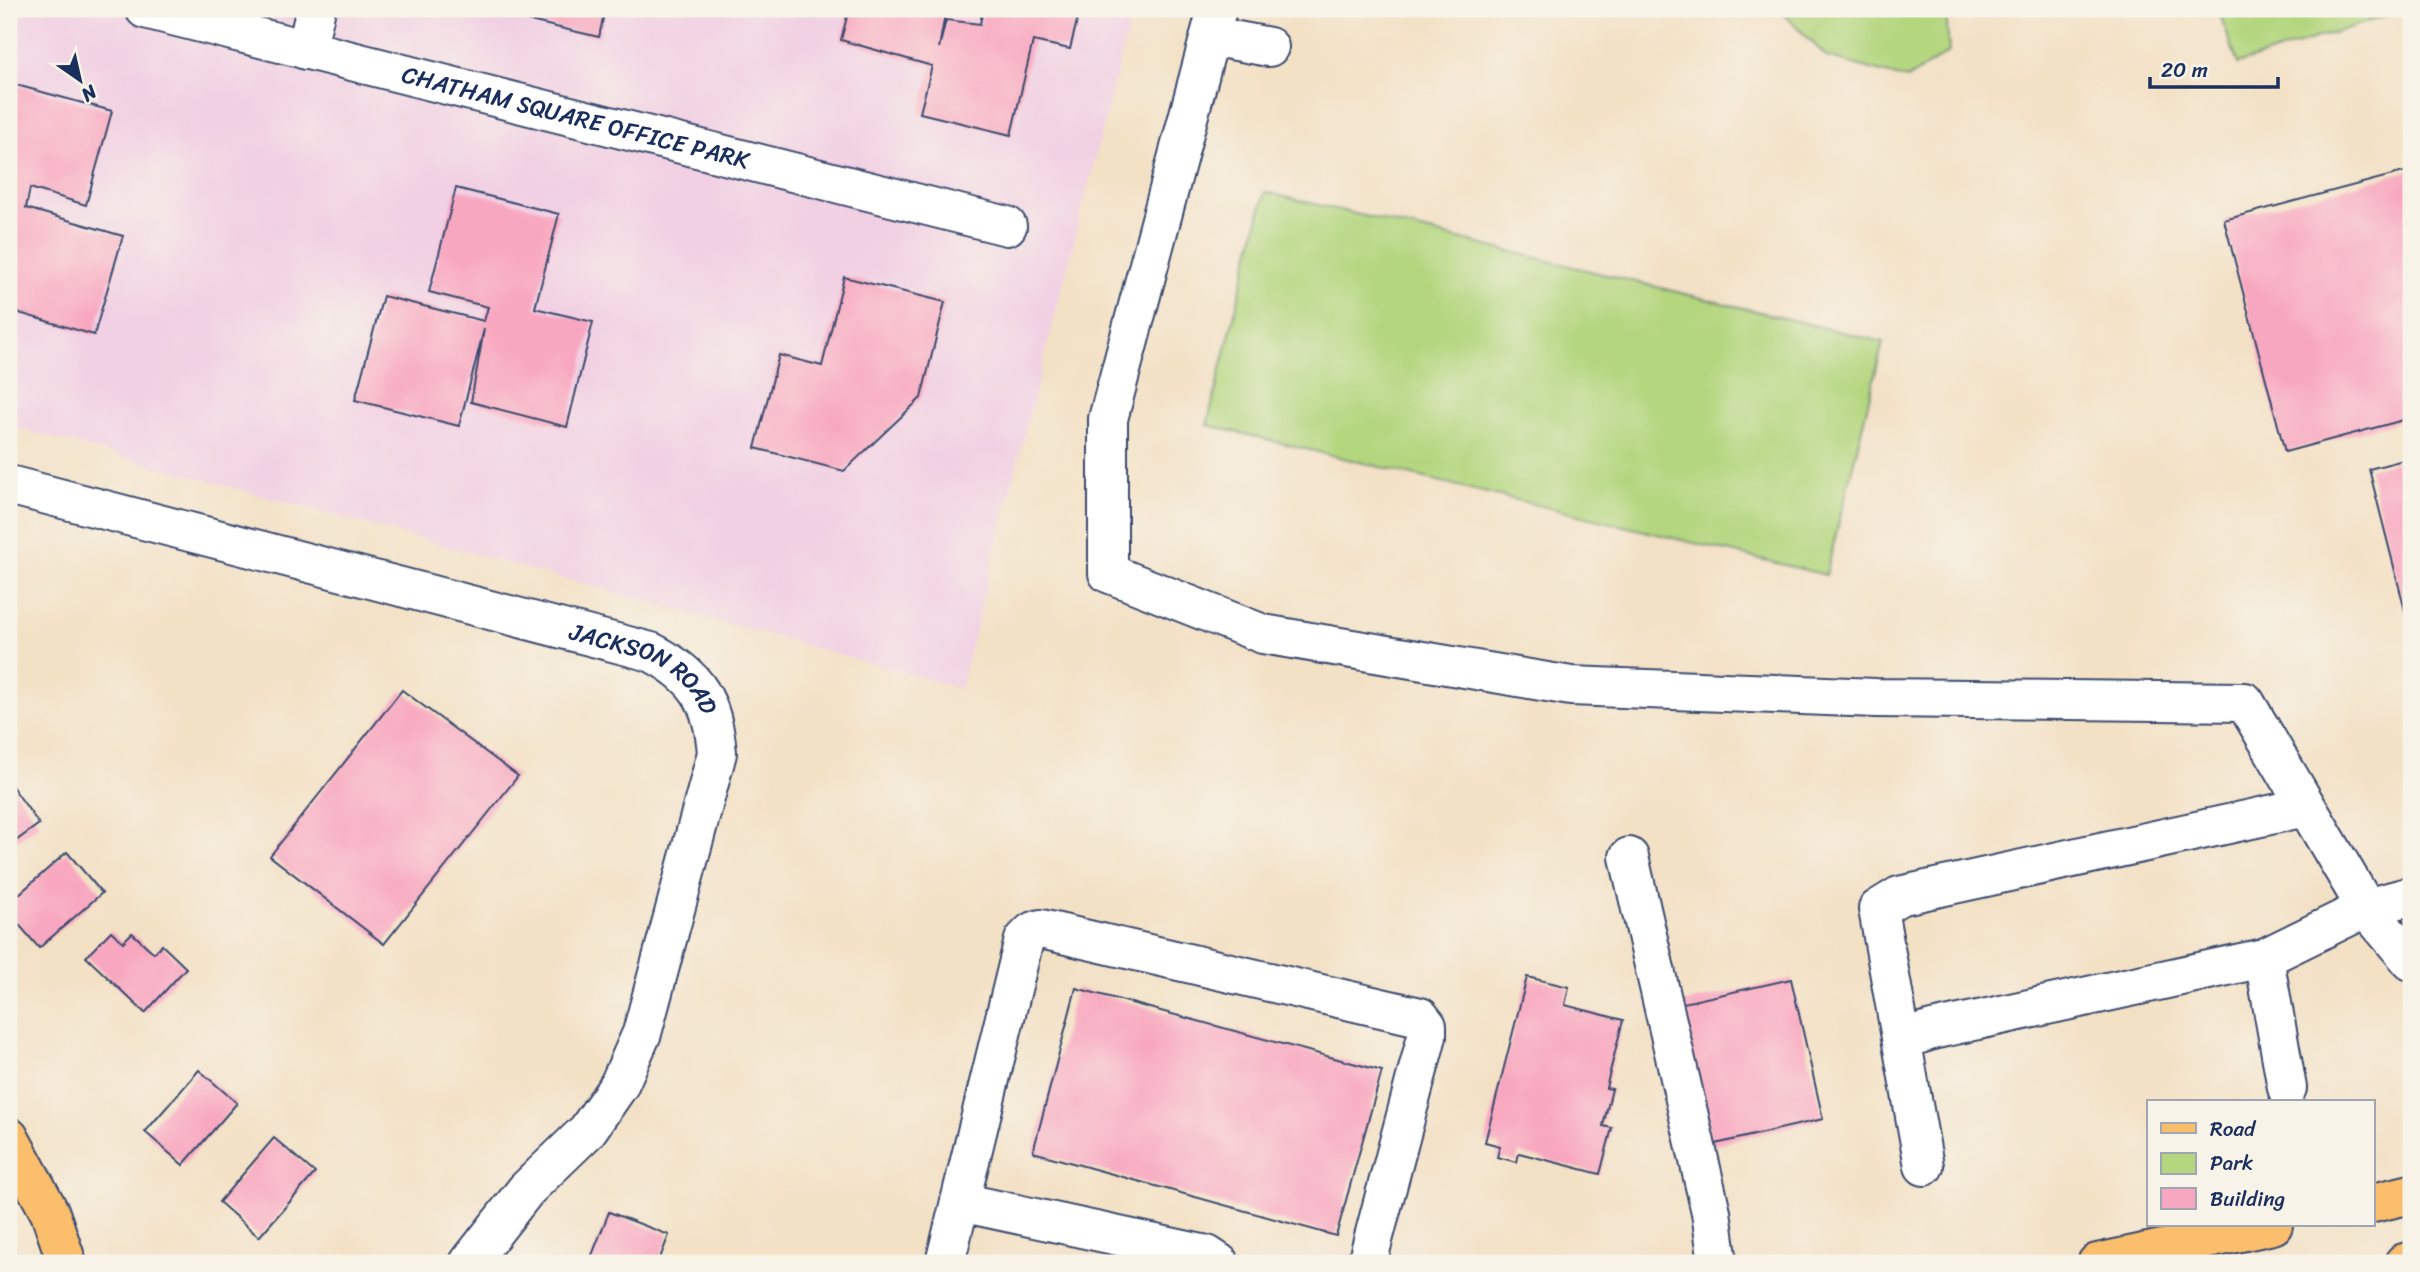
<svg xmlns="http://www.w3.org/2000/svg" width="2420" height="1272" viewBox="0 0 2420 1272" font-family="Sriracha,sans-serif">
  <rect width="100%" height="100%" fill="#f7f3e8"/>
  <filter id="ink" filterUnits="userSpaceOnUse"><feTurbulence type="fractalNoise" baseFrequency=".0143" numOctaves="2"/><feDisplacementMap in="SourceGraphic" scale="14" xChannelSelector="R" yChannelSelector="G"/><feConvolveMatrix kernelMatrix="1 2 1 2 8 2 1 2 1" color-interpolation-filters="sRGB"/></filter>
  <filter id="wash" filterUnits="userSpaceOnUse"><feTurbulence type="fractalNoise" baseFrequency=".00686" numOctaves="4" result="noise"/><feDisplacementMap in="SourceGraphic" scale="28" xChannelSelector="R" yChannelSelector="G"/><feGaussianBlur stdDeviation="1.57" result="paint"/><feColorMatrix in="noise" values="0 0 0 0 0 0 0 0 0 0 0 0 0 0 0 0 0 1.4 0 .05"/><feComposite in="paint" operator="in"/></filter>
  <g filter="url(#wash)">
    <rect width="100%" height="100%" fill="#f3e1c6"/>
    <polygon fill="#f1d0e3" points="9,9 1133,9 960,688 9,426"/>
    <g fill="#b4d67e" stroke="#68826e" stroke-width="2">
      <polygon points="1779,9 1946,9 1949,52 1907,79 1827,57"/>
      <polygon points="2218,9 2407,9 2238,64"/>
      <polygon points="1265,192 1883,342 1826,575 1207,425"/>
    </g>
    <g id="blocks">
      <g fill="#f8a7c0">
        <polygon points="505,9 605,9 599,37 504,15"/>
        <polygon points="849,9 946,9 939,48 946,20 980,24 983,9 1080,9 1070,49 1033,41 1011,135 920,113 932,66 841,40"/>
        <polygon points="9,83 112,111 86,205 30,188 26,208 123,236 94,335 9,310"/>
        <polygon points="2411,170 2411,418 2285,452 2224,220"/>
        <polygon points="456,188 559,214 535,308 593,322 567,427 471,402 484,329 459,426 355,400 383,296 484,321 488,307 429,292"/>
        <polygon points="844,277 945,302 921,398 844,471 755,448 779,355 822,366"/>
        <polygon points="2411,458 2411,630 2410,630 2369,469"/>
        <polygon points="402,690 518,776 384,944 270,856"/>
        <polygon points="9,782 39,824 9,846"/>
        <polygon points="67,852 102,893 39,948 9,913 9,903"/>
        <polygon points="111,931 123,942 132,933 154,953 162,945 186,968 145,1013 86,957"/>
        <polygon points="1527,977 1569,987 1565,1005 1623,1020 1606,1088 1612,1089 1603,1126 1612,1128 1600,1174 1519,1153 1517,1162 1497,1157 1500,1146 1485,1142"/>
        <polygon points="1791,979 1823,1119 1711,1145 1679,1004"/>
        <polygon points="1076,988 1382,1071 1336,1236 1033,1152"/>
        <polygon points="199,1070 237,1103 183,1165 145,1132"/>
        <polygon points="274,1138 315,1173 259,1237 219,1202"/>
        <polygon points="609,1212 669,1235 658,1263 589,1263"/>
      </g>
    </g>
  </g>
  <g filter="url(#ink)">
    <use href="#blocks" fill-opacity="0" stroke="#3b4a6e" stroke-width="2"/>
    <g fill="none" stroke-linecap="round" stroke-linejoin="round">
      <g stroke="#3b4a6e" stroke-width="42">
        <g id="minor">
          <path id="s1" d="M 145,9 L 1007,226"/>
          <polyline points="1217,9 1108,419 1108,573 1263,634 1571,686 1876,698 2245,702 2366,908 2411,961"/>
          <polyline points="1210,36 1269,47"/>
          <polyline points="306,50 316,9"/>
          <path id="s2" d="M 9,485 L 651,652 C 698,676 713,702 717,753 L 642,1033 L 619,1085 L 587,1131 L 526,1190 L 469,1263"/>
          <polyline points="1629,857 1711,1212 1718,1263"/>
          <polyline points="2264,958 2287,1088"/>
          <polyline points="1902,1040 1932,1030 2264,958 2366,908 2411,896"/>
          <polyline points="1924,1166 1878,909 1899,896 2306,807"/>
          <polyline points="960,1202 1207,1255 1219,1263"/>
          <polyline points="945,1263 1024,940 1032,932 1041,929 1420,1017 1427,1026 1427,1036 1367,1263"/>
        </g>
      </g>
      <g stroke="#3b4a6e" stroke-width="42">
        <g id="major">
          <polyline points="9,1137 50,1213 67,1263"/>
          <polyline points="2373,1203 2411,1194"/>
          <polyline points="2097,1263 2273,1225"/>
          <polyline points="2404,1263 2411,1261"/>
        </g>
      </g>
      <use href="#minor" stroke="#fff" stroke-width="38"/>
      <use href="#major" stroke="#fabe6d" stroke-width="38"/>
    </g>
  </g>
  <g text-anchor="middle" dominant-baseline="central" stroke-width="7" stroke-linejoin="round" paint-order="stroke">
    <g font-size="24" fill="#1b2f5e" stroke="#f7f3e8">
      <text stroke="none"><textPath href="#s1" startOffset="444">CHATHAM SQUARE OFFICE PARK</textPath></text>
      <text stroke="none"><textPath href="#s2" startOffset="665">JACKSON ROAD</textPath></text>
    </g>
  </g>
  <rect width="2420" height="1272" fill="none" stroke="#f7f3e8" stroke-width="35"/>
  <rect x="2147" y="1100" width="228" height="126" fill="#f7f3e8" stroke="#9fa5b1" stroke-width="2"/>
  <rect x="2161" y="1123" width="35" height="10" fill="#fabe6d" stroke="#9fa5b1" stroke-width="2"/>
  <text x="2210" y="1136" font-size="21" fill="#1b2f5e">Road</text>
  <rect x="2161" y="1153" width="35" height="21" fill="#b4d67e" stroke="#9fa5b1" stroke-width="2"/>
  <text x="2210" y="1170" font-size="21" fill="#1b2f5e">Park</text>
  <rect x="2161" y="1188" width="35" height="21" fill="#f8a7c0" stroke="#9fa5b1" stroke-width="2"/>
  <text x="2210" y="1206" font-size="21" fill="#1b2f5e">Building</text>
  <g transform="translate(80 80) rotate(146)" stroke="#f7f3e8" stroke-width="5" paint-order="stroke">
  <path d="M0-5L12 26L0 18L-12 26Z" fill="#1b2f5e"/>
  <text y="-10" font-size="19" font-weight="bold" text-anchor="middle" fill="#1b2f5e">N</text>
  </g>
  <path d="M2150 77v10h128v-10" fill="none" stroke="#1b2f5e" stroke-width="3.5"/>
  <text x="2161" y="77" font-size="21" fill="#1b2f5e" stroke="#f7f3e8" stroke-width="5" paint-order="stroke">20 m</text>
</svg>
